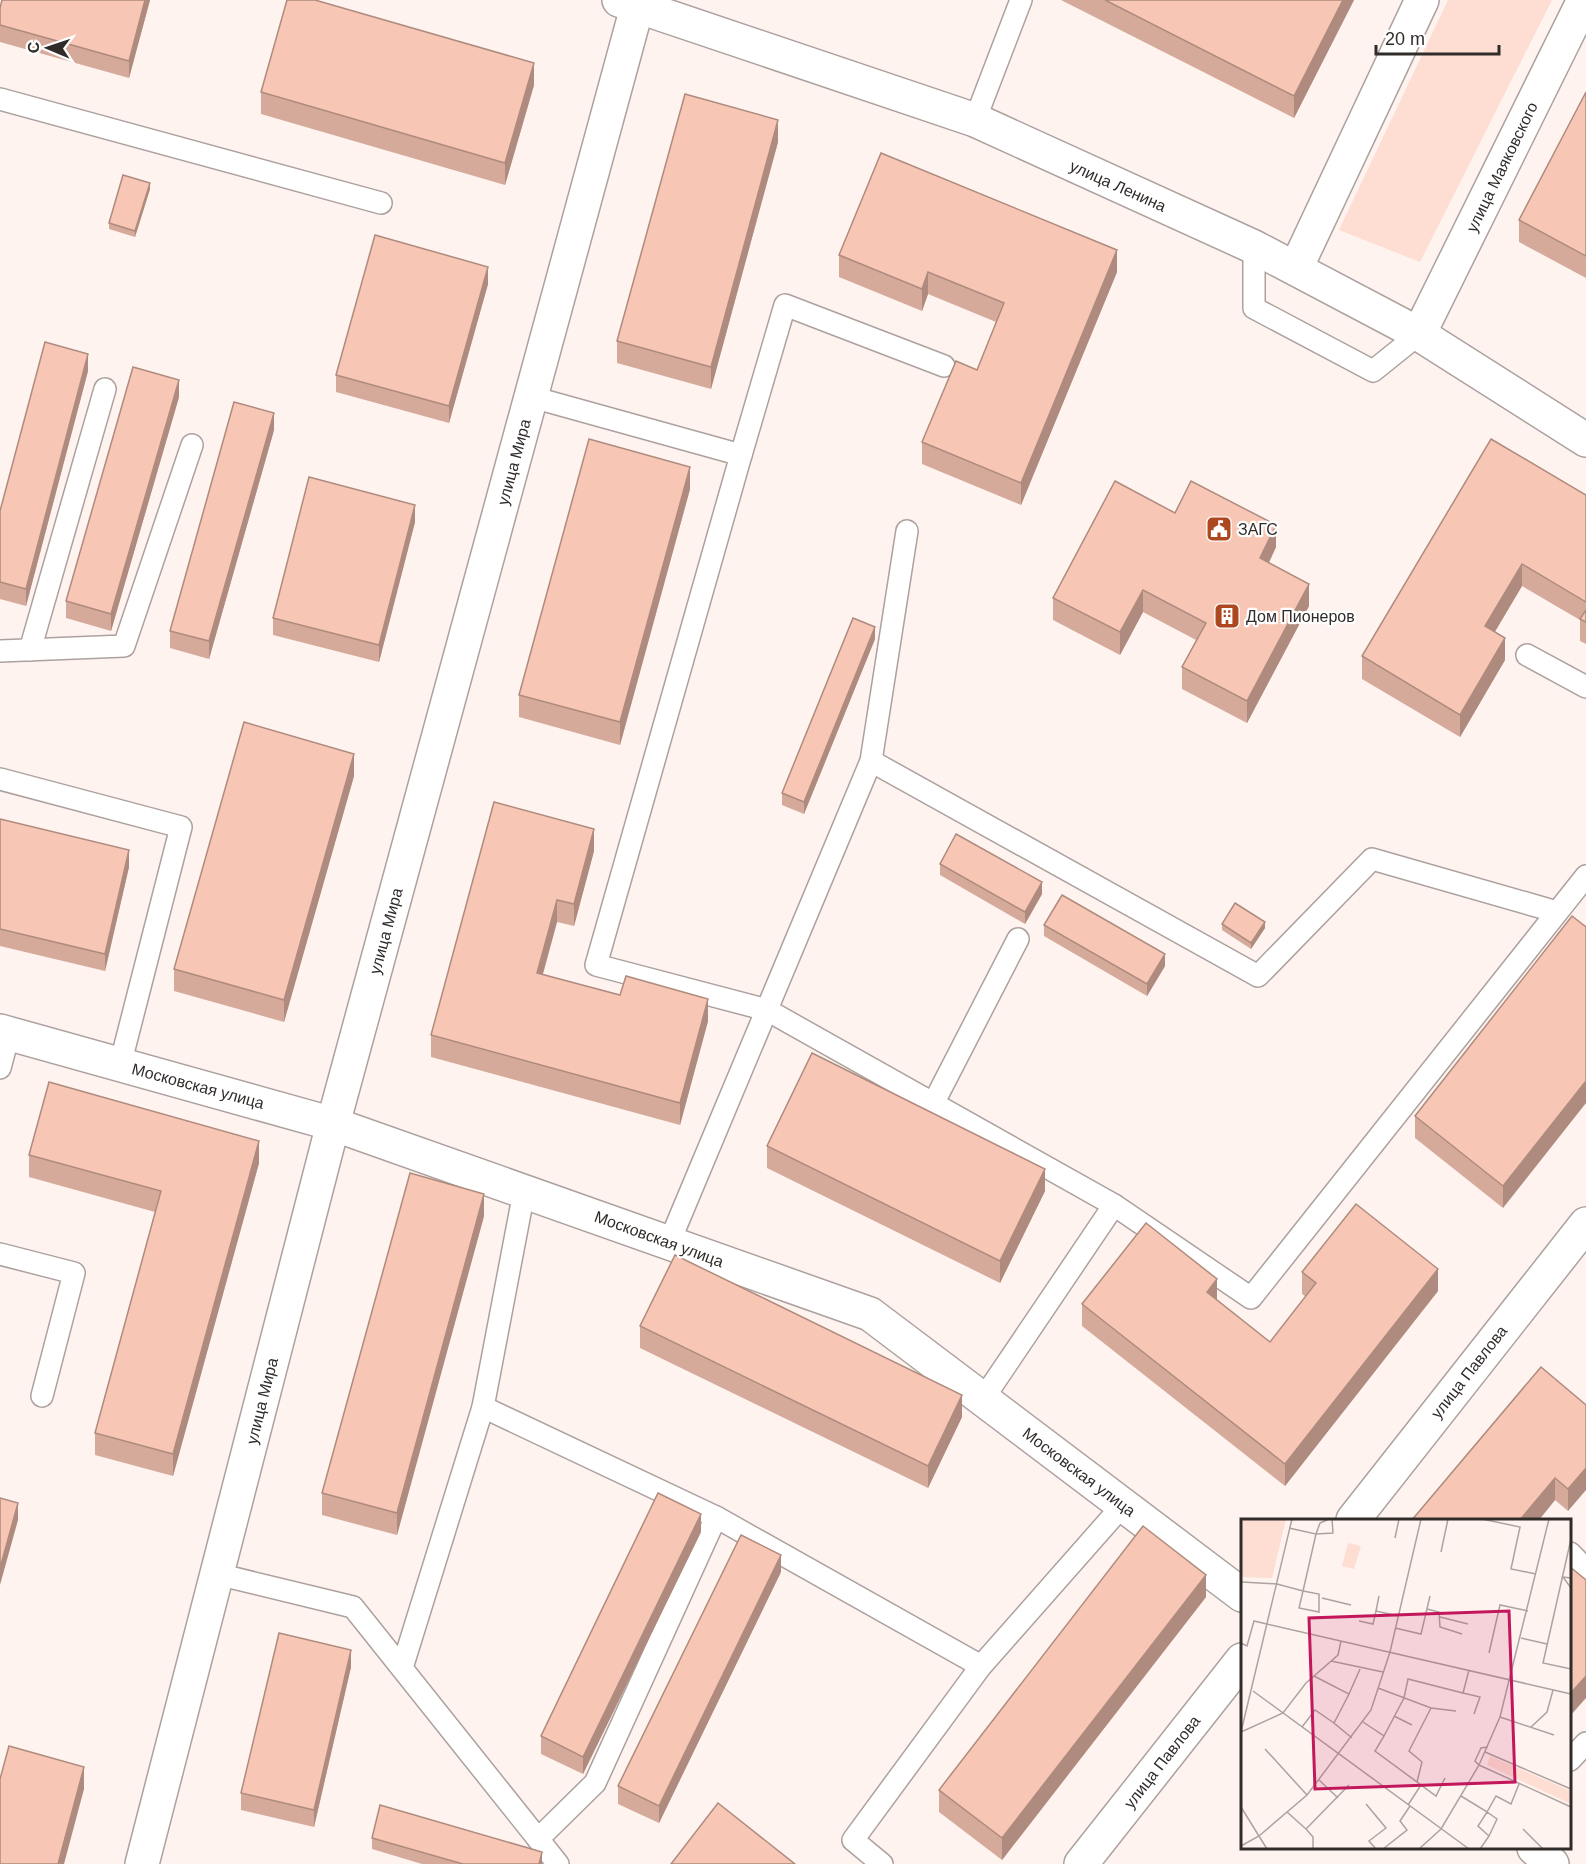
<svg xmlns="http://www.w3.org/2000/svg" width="1586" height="1864" viewBox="0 0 1586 1864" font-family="Helvetica,sans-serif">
  <rect width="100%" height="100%" fill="#fef3ef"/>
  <polygon fill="#feddd2" points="1448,0 1552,0 1420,262 1339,230"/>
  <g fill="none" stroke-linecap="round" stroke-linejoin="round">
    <g stroke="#aca19e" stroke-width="24">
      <g id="lane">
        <polyline points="0,99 381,203"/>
        <polyline points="975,120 1021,0"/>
        <polyline points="1254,247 1254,308 1373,371 1419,334"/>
        <polyline points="532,397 741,455 596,965 767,1010 1114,1205"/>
        <polyline points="741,455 785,305 944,366"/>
        <polyline points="30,650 105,389"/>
        <polyline points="0,651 124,646 192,445"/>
        <polyline points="1527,655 1586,687"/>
        <polyline points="871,761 1258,976 1372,859 1557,912"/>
        <polyline points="0,779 181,827 120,1065"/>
        <polyline points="0,1068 9,1034"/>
        <polyline points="933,1104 1018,939"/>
        <polyline points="669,1243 871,761 907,531"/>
        <polyline points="0,1254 74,1273 42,1396"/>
        <polyline points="983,1399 1114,1205 1251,1298 1586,876"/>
        <polyline points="483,1407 716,1517"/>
        <polyline points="1570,1553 1586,1569"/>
        <polyline points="217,1574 353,1607 558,1864"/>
        <polyline points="402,1668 483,1407 524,1192"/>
        <polyline points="1570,1760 1586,1743"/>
        <polyline points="538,1839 595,1783 716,1517 981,1666 1123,1505"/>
        <polyline points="882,1864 853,1840 981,1666"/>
      </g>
    </g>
    <g stroke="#aca19e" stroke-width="36">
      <g id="street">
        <polyline points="619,0 975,120 1254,247 1419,334 1586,440"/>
        <polyline points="1296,268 1422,0"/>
        <polyline points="1419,334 1584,0"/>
        <polyline points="0,1031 333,1124 870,1314 1242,1595"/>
        <polyline points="1534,1848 1552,1864"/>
      </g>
    </g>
    <g stroke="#aca19e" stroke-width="36">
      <g id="secondary">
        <polyline points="1353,1520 1586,1224"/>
        <polyline points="142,1864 333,1124 639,0"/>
        <polyline points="1081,1864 1242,1660"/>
      </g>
    </g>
    <use href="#lane" stroke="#fff" stroke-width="21"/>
    <use href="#street" stroke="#fff" stroke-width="33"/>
    <use href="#secondary" stroke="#fff" stroke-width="33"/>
  </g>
  <g fill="#d5aa9b">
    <polygon points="2,0 150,0 129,78 0,42 0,8"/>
    <polygon points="1061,0 1354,0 1294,118"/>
    <polygon points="534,85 505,185 261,114 261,92"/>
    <polygon points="1586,92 1586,278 1519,242 1519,220"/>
    <polygon points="778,142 711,389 617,363 617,341"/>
    <polygon points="150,189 135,237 109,229 109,223"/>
    <polygon points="839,255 1117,272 1021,505 922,464 922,442 977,370 996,322 928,294 922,311 839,277"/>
    <polygon points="488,284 449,423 336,392 336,375"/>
    <polygon points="88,371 26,606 0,599 0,511"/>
    <polygon points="179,397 111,631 66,618 66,601"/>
    <polygon points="274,430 209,659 170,648 170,631"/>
    <polygon points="690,489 620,745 519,717 519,695"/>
    <polygon points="1586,495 1586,644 1580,641 1580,620 1522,586 1495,632 1505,660 1460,737 1362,679 1362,656"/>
    <polygon points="1175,513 1276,547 1269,563 1309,606 1247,723 1182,689 1182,667 1196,640 1143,612 1120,655 1053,620 1053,598"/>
    <polygon points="415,522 379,662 273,635 273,618"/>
    <polygon points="875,639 804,814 782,805 782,793"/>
    <polygon points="354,776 284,1022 174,991 174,969"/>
    <polygon points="0,819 129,867 105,971 0,946"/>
    <polygon points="594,851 574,926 557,922 543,974 708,1021 680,1125 431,1057 431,1035"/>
    <polygon points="940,864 1042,894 1025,924 940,875"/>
    <polygon points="1222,924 1265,928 1251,949 1222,930"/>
    <polygon points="1044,925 1165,966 1147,996 1044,936"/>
    <polygon points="1586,927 1503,1208 1415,1138 1415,1116"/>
    <polygon points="767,1146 1045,1191 1000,1283 767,1168"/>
    <polygon points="29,1155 259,1163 173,1476 95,1455 95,1433 155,1212 29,1177"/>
    <polygon points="484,1216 397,1535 322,1515 322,1493"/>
    <polygon points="1302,1272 1438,1291 1285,1486 1082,1326 1082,1304 1217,1300 1270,1342 1306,1297 1302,1294"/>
    <polygon points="640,1326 962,1417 928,1488 640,1348"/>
    <polygon points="1586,1405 1568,1511 1555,1500 1538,1521 1411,1521"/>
    <polygon points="701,1532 583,1774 541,1754 541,1736"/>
    <polygon points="1569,1566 1586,1580 1570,1716 1569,1716"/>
    <polygon points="781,1572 659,1823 618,1804 618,1786"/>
    <polygon points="1206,1597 1002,1860 939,1812 939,1790"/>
    <polygon points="351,1667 314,1827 241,1810 241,1793"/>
    <polygon points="372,1838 542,1852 542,1864 422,1864 372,1849"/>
  </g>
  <g fill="#ae8b7e">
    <polygon points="145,0 150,0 129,78 129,61"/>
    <polygon points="1343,0 1354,0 1294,118 1294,96"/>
    <polygon points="534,63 534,85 505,185 505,163"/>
    <polygon points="778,120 778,142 711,389 711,367"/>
    <polygon points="150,183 150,189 135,237 135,231"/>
    <polygon points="1117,250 1117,272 1021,505 1021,483"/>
    <polygon points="488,267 488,284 449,423 449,406"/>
    <polygon points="928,272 928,294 922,311 922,289"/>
    <polygon points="88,354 88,371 26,606 26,589"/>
    <polygon points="179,380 179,397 111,631 111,614"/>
    <polygon points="274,413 274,430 209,659 209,641"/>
    <polygon points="690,467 690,489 620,745 620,722"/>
    <polygon points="415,505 415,522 379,662 379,645"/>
    <polygon points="1276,525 1276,547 1260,580 1260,558"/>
    <polygon points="1522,564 1522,586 1485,648 1485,626"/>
    <polygon points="1309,584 1309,606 1247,723 1247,701"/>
    <polygon points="1143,590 1143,612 1120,655 1120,632"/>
    <polygon points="875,627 875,639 804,814 804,802"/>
    <polygon points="1505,638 1505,660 1460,737 1460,715"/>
    <polygon points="354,754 354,776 284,1022 284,1000"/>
    <polygon points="594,829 594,851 574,926 574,904"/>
    <polygon points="129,850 129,867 105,971 105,954"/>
    <polygon points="1042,882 1042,894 1025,924 1025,912"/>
    <polygon points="557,900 557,922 537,995 537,973"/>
    <polygon points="1265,922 1265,928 1251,949 1251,943"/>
    <polygon points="1165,954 1165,966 1147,996 1147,984"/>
    <polygon points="708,999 708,1021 680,1125 680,1103"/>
    <polygon points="1586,1081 1586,1103 1503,1208 1503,1186"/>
    <polygon points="259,1141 259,1163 173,1476 173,1454"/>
    <polygon points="1045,1169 1045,1191 1000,1283 1000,1261"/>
    <polygon points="484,1194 484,1216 397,1535 397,1513"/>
    <polygon points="1438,1269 1438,1291 1285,1486 1285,1464"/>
    <polygon points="1217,1279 1217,1301 1207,1292"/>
    <polygon points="962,1395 962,1417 928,1488 928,1466"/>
    <polygon points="1586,1468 1586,1490 1568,1511 1568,1489"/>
    <polygon points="1555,1478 1555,1500 1538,1521 1519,1521"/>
    <polygon points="18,1503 18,1520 0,1585 0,1568"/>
    <polygon points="701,1514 701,1532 583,1774 583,1757"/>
    <polygon points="781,1555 781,1572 659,1823 659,1806"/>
    <polygon points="1206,1575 1206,1597 1002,1860 1002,1838"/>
    <polygon points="351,1650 351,1667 314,1827 314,1810"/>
    <polygon points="1586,1676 1586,1698 1570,1716 1570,1694"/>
    <polygon points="84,1767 84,1789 64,1864 58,1864"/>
    <polygon points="542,1852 542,1864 539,1864"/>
  </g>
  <g fill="#f8c6b4" stroke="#ae8b7e" stroke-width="1.5">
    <polygon points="2,0 145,0 129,61 0,25 0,8"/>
    <polygon points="287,0 315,0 534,63 505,163 261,92"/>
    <polygon points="1105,0 1343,0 1294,96"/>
    <polygon points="1586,92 1586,256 1519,220"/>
    <polygon points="685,94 778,120 711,367 617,341"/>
    <polygon points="881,153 1117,250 1021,483 922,442 956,361 977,370 1004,303 928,272 922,289 839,255"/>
    <polygon points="123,175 150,183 135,231 109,223"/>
    <polygon points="375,235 488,267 449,406 336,375"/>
    <polygon points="45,342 88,354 26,589 0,582 0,511"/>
    <polygon points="133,367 179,380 111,614 66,601"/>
    <polygon points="234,402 274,413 209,641 170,631"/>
    <polygon points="589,439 690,467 620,722 519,695"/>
    <polygon points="1491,439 1586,495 1586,602 1522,564 1485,626 1505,638 1460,715 1362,656"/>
    <polygon points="309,477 415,505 379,645 273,618"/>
    <polygon points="1115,481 1175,513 1191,481 1276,525 1260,558 1309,584 1247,701 1182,667 1206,623 1143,590 1120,632 1053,598"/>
    <polygon points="1586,610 1586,622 1580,619"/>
    <polygon points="853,618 875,627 804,802 782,793"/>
    <polygon points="244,722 354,754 284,1000 174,969"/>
    <polygon points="494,802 594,829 574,904 557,900 537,973 620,995 626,976 708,999 680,1103 431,1035"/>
    <polygon points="0,819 129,850 105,954 0,929"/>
    <polygon points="956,834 1042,882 1025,912 940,864"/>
    <polygon points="1062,895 1165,954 1147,984 1044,925"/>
    <polygon points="1235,903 1265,922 1251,943 1222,924"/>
    <polygon points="1572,916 1586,927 1586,1081 1503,1186 1415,1116"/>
    <polygon points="812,1053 1045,1169 1000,1261 767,1146"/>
    <polygon points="49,1082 259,1141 173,1454 95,1433 161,1191 29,1155"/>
    <polygon points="410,1173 484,1194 397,1513 322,1493"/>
    <polygon points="1356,1204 1438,1269 1285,1464 1082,1304 1146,1223 1217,1279 1207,1292 1270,1342 1316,1283 1302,1272"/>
    <polygon points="675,1255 962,1395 928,1466 640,1326"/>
    <polygon points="1541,1367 1586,1405 1586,1468 1568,1489 1555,1478 1519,1521 1411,1521"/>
    <polygon points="658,1493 701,1514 583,1757 541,1736"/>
    <polygon points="0,1498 18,1503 0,1568"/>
    <polygon points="1143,1526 1206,1575 1002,1838 939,1790"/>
    <polygon points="741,1535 781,1555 659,1806 618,1786"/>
    <polygon points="1569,1566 1586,1580 1586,1676 1570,1694"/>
    <polygon points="279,1633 351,1650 314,1810 241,1793"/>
    <polygon points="9,1746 84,1767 58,1864 0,1864 0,1779"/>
    <polygon points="718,1803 795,1864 671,1864"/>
    <polygon points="380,1805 542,1852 539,1864 463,1864 372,1838"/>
  </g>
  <defs>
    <g id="civic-square" transform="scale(1.35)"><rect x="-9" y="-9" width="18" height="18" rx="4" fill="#ad471f" stroke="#fff"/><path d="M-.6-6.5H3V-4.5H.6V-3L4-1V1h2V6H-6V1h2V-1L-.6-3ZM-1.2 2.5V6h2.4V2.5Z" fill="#fff"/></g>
    <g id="building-square" transform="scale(1.35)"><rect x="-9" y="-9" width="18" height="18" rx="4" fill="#ad471f" stroke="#fff"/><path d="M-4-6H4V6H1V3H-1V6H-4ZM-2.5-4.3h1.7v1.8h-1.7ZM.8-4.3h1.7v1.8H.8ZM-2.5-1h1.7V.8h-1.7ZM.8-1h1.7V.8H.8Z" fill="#fff"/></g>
  </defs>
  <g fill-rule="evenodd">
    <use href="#civic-square" x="1219" y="529"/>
    <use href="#building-square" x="1227" y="616"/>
  </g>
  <g text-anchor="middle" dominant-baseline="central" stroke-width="4.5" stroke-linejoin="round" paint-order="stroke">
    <g font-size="16" fill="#302c2a" stroke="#fff">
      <text transform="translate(1502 167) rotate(-64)">улица Маяковского</text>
      <text transform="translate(1118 186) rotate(24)">улица Ленина</text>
      <text transform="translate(514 462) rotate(-75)">улица Мира</text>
      <text transform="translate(386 931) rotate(-75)">улица Мира</text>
      <text transform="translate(198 1086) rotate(15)">Московская улица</text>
      <text transform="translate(659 1239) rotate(20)">Московская улица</text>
      <text transform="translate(1469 1372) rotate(-52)">улица Павлова</text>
      <text transform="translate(262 1401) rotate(-76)">улица Мира</text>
      <text transform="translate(1079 1472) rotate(37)">Московская улица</text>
      <text transform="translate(1162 1762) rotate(-52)">улица Павлова</text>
    </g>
    <g font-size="16" fill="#302c2a" stroke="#fff" text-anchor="start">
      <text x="1238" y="529">ЗАГС</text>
      <text x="1246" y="616">Дом Пионеров</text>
    </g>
  </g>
  <g transform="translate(1241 1519)">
    <rect width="330" height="330" fill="#fef3ef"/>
    <path d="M 0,0 L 45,0 L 31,59 L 0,58 ZM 107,24 L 120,27 L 113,50 L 101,47 ZM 249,237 L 330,272 L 330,285 L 246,246 Z" fill="#feddd2"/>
    <path fill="none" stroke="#aca3a0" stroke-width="1.5" d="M 88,0 L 79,4 L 75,15 L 92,14 L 91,0M 241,0 L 279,8 L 270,50 L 295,55M 154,19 L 158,0M 330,20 L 302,144 L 330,150M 200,33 L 207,0M 330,59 L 322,58 L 330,69M 1,63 L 36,65 L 62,72 L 78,75 L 78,93 L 58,89 L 62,72 L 75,15 L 48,9M 138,77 L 135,92 L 157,97M 81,79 L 110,86M 186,90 L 198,93 L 199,108 L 221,115M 199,98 L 227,105M 118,102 L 132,105 L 135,92M 154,109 L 180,115 L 189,77M 280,119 L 306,125M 0,124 L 6,127 L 13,102 L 330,175M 248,134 L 259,86 L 287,92M 90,142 L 142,153M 73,157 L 108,175 L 93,204 L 111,219M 137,169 L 190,189 L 215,192M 12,172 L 228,330M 222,174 L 239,178 L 233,195M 108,175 L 119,150M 153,197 L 171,206M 259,198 L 313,216M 122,203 L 143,217 L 134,232 L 195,277 L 204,259M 61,208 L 74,191 L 93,204M 290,208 L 306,193 L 312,171M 0,213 L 51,0M 0,213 L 42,194 L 65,164 L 97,136 L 100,122M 143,217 L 163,179 L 167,160 L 222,174 L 228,151M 247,228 L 240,229 L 234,242 L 238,246 L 330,288M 24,230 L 66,276M 244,233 L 330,270M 78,261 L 97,279M 176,263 L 181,243 L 168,232 L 190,189M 220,277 L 246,293 L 255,277 L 270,285 L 278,265M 125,285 L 145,309 L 128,322 L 135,330M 167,286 L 180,266M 0,288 L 26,330M 46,293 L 65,310M 282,310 L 302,330M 0,327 L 18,317 L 66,276 L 130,191 L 149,133 L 180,0M 72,330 L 72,318 L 65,310 L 108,266M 142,330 L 166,311 L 159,302 L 169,287M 178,330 L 200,310 L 238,246 L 259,198 L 308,0M 239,330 L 248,317 L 237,307 L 246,293 L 256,300 L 248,317"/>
    <path fill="#c2185b" fill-opacity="0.15" stroke="#c2185b" stroke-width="3" d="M 268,92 L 274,263 L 74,270 L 68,99 Z"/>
    <rect width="330" height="330" fill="none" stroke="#302c2a" stroke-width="3"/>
  </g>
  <g transform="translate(48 48) rotate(272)" stroke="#ffffff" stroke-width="4.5" paint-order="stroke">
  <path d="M0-4.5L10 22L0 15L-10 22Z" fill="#302c2a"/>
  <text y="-9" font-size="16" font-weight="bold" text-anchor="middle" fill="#302c2a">С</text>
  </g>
  <path d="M1376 45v9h123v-9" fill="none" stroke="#302c2a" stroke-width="3"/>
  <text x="1385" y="45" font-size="18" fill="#302c2a" stroke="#ffffff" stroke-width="4.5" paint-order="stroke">20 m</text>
</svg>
